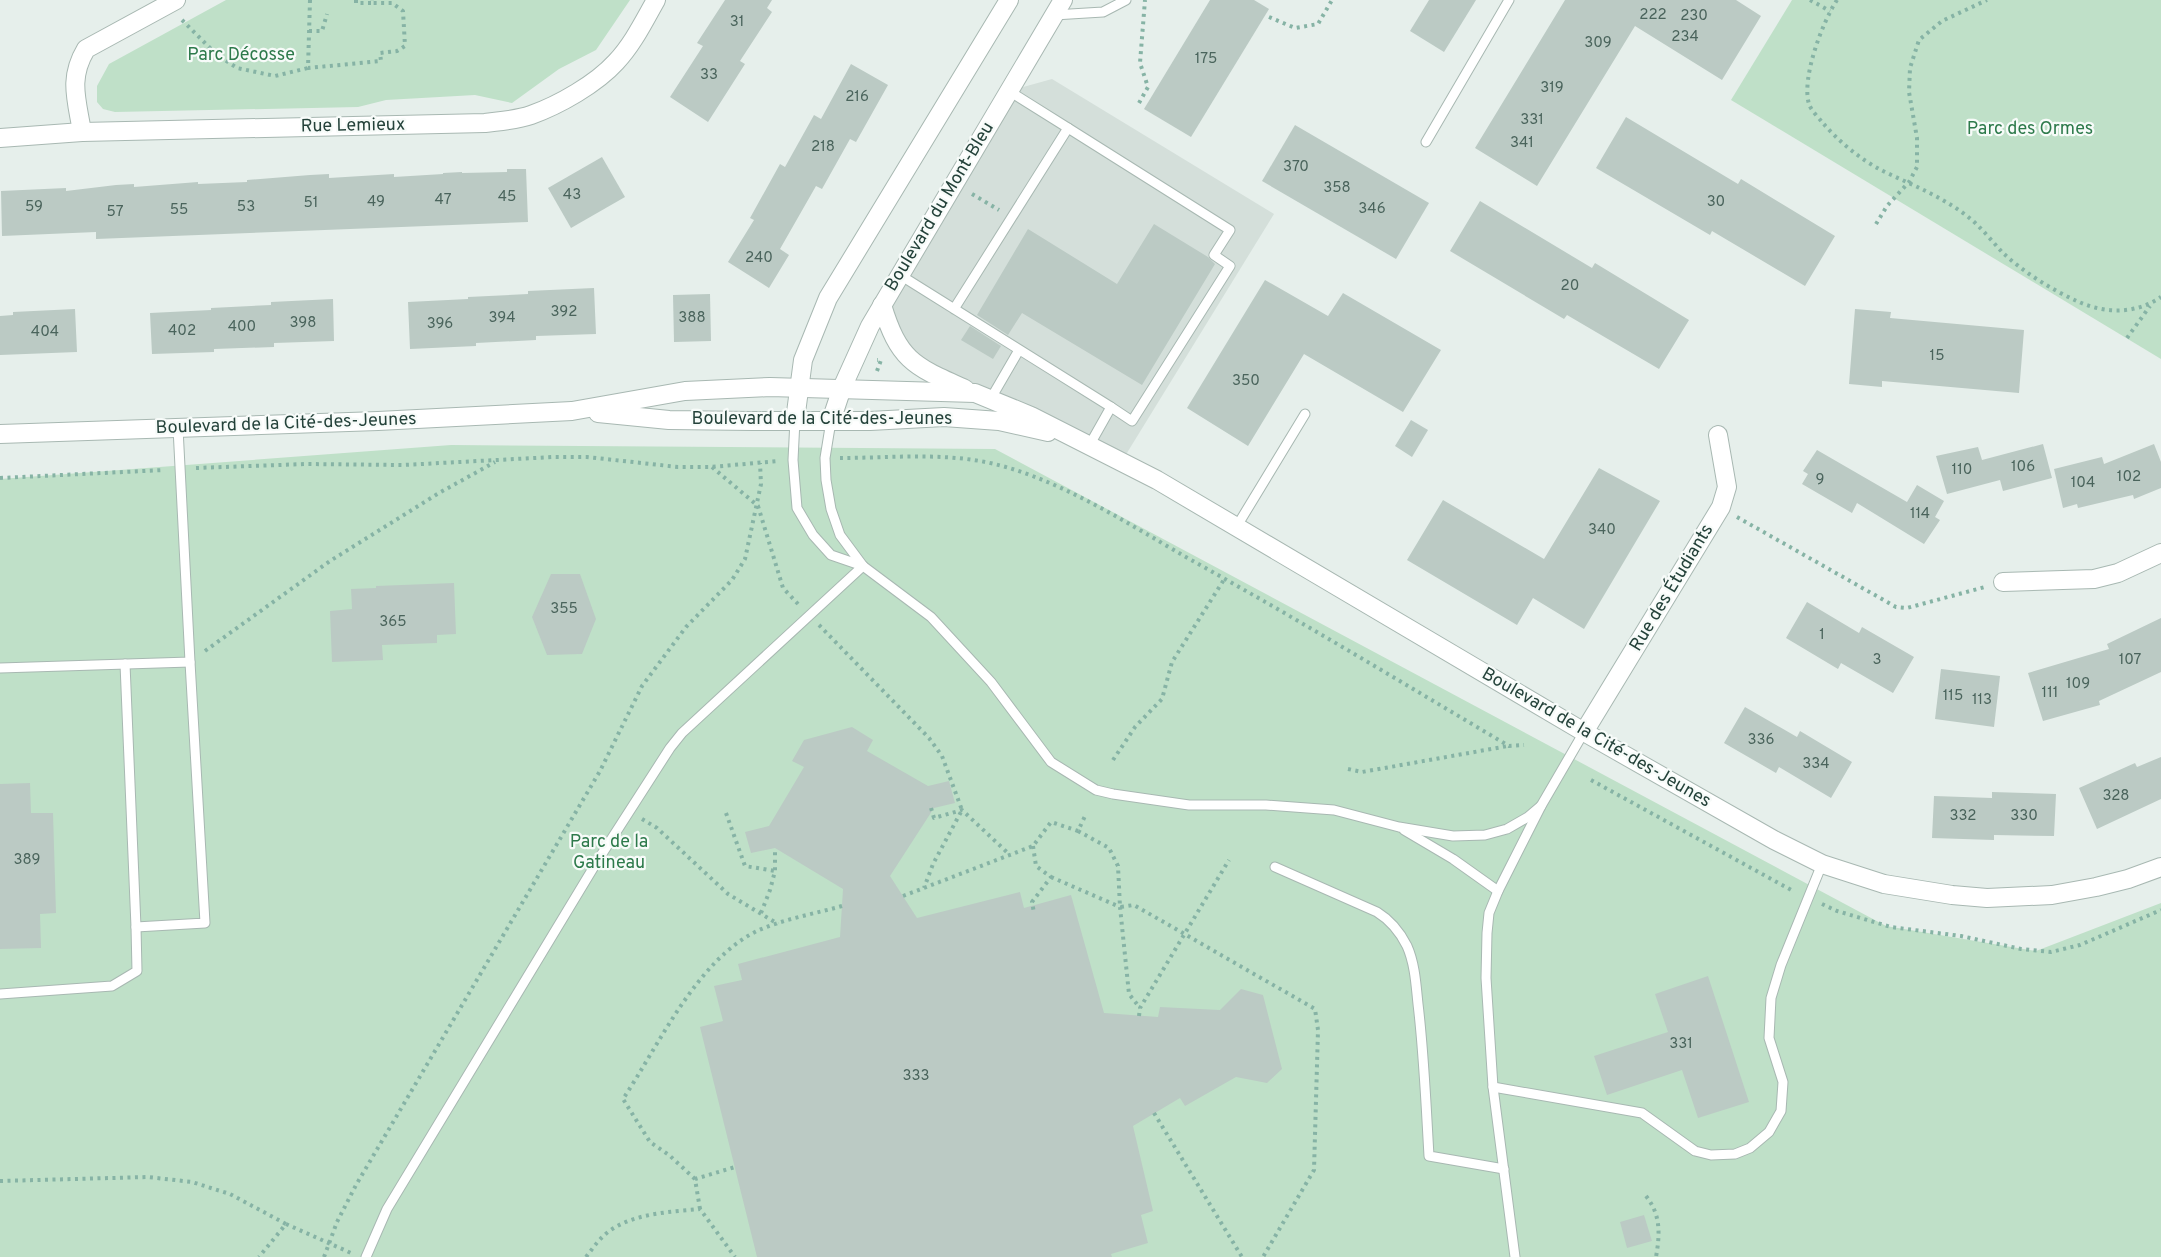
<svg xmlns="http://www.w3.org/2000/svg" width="2161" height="1257" viewBox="0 0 2161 1257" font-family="Overpass,sans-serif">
  <rect width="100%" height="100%" fill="#e6efeb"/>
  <polygon fill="#d4dfda" points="1052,79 1274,214 1122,461 920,366 882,305 1009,91"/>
  <g fill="#bfe0c8">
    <polygon points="226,0 630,0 596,50 559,69 512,103 475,95 386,100 358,107 115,112 103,109 97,102 97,86 109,64"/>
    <polygon points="1792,0 2161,0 2161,359 1731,100"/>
    <polygon points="451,445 995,449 1886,926 2036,951 2161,903 2161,1257 0,1257 0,479"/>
  </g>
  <g fill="#bbcac4">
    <polygon points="725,0 772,0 767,8 772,12 740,61 745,64 708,122 670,97 703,46 697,43"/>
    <polygon points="1210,0 1254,0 1269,9 1191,137 1144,109"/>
    <polygon points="1429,0 1476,0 1444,52 1410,31"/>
    <polygon points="1565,0 1736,0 1761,16 1722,80 1635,26 1537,186 1475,148"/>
    <polygon points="851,64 888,85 856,142 850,139 822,189 816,186 780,249 789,255 769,288 728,262 754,220 750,218 780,164 785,167 814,115 821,119"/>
    <polygon points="1626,117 1738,184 1741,179 1835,236 1805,286 1712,231 1710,235 1596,168"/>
    <polygon points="1295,125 1429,203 1396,259 1262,181"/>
    <polygon points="602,157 625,197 571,228 548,188"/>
    <polygon points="507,169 526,169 528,222 96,239 96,232 2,236 1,191 66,188 66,191 116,185 134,184 134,187 198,182 198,184 247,182 247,180 310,175 329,174 329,178 394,174 394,177 443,174 443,173 462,172 462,173 507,172"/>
    <polygon points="1480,201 1592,268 1595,263 1689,320 1659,369 1567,315 1564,319 1450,251"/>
    <polygon points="1154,224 1208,257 1215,264 1142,385 1022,313 1008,335 977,315 1028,229 1117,284"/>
    <polygon points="1265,280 1328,316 1343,293 1441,350 1403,412 1304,354 1248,446 1187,408"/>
    <polygon points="594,288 596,334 536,336 536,340 476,343 476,346 410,349 408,302 468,299 468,297 528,294 528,291"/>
    <polygon points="710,294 711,341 674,342 673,295"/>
    <polygon points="333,299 334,341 274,343 274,347 214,349 214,352 152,354 150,313 211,310 211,308 271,305 271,302"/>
    <polygon points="75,309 77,352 0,355 0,316 13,315 13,312"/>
    <polygon points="1855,309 1891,312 1890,318 2024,330 2019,393 1882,381 1882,387 1849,384"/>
    <polygon points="970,326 1001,346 993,359 961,340"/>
    <polygon points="1411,420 1428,430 1412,457 1395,446"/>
    <polygon points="2043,444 2052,478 2003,491 2000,480 1947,494 1936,456 1978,447 1982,460"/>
    <polygon points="2154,444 2161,462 2161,488 2134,499 2133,495 2078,508 2077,504 2063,508 2054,469 2102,457 2104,464"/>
    <polygon points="1817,450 1907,502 1917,485 1944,501 1935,517 1940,520 1924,544 1857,503 1852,513 1802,484 1808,474 1803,471"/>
    <polygon points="1599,468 1660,501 1584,629 1533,598 1517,625 1407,560 1443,500 1544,559"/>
    <polygon points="551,574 580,574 596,619 582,654 547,655 532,617"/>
    <polygon points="454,583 456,634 437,635 437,643 382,645 383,660 332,662 330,611 352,609 351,589 376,588 376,586"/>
    <polygon points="1807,602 1859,633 1862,627 1914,657 1893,693 1841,663 1838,669 1786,638"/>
    <polygon points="2161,618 2161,672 2099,701 2100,705 2043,721 2028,673 2109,649 2107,644"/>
    <polygon points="1941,669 2000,676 1994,727 1935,719"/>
    <polygon points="1745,707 1797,737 1800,731 1852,762 1831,798 1779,767 1776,773 1724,743"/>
    <polygon points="852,727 873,740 867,751 928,786 949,781 955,803 934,808 890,876 917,918 1020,892 1024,908 1071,895 1104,1013 1158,1017 1160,1007 1220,1010 1241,989 1263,995 1282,1069 1267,1083 1236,1077 1185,1106 1180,1098 1133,1126 1153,1211 1141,1215 1148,1243 1111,1254 1112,1257 757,1257 700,1027 723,1021 714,986 742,980 738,964 840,937 843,889 775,848 751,853 745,832 769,826 804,767 792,761 804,740"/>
    <polygon points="2161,757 2161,799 2097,829 2079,788 2135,763 2137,767"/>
    <polygon points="30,783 31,813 53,813 56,913 40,914 41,948 0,949 0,784"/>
    <polygon points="1992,792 2056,794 2054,836 1994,835 1994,840 1932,838 1934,796 1992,798"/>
    <polygon points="1708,976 1749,1102 1698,1118 1682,1070 1607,1095 1594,1056 1668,1032 1655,994"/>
    <polygon points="1644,1215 1652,1241 1627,1248 1620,1222"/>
  </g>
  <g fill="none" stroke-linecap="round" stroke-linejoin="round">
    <g stroke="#a8b8b2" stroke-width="11">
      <g id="service">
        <polyline points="1054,15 1103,12 1126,0"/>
        <polyline points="1009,91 1068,128"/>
        <polyline points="1426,142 1509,0"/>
        <polyline points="900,275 1111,407 1132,421 1230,266 1214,255 1230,230 1068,128 954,309"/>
        <polyline points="990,400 1019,350"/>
        <polyline points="795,420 793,460 797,508 813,535 831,555 863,566"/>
        <polyline points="831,421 825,458 826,480 831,509 840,535 863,566 931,617 991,682 1051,762 1096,790 1113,794 1189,805 1266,805 1334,810 1399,827 1453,836 1485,835 1507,829 1528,817 1541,806"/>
        <polyline points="1089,446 1111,407"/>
        <polyline points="1237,526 1305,414"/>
        <polyline points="125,664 136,927 205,923 190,662"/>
        <polyline points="0,668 190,662 178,428"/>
        <polyline points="1404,830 1453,859 1498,891"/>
        <path d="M 1275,867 L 1377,912 C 1390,920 1400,932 1407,946 C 1415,964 1416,985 1418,1004 C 1424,1054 1426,1105 1429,1156 L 1504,1169"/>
        <polyline points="0,994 112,986 137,971 136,927"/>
        <polyline points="1493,1087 1642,1113 1695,1151 1711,1155 1735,1154 1750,1148 1769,1132 1781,1111 1783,1082 1769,1038 1771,998 1781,965 1822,864"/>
        <polyline points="366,1257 387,1209 598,860 670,748 682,733 863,566"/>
        <polyline points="1515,1257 1493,1087 1486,978 1487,933 1489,913 1498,891 1541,806 1584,732"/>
      </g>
    </g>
    <g stroke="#a8b8b2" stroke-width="20">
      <g id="minor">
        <path d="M 82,132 C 77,100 68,79 86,49 L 176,0"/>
        <path d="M 0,138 L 82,132 L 485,123 C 500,121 517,120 531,115 C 559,105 596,84 616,62 C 633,44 644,21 656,0"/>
        <polyline points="2003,582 2094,579 2118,573 2161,553"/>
        <polyline points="1584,732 1721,507 1727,487 1718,435"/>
      </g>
    </g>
    <g stroke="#a8b8b2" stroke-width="20">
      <g id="tertiary">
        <path d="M 882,305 C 899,361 914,366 965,389"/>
        <polyline points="598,413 669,420 752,421 870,421 944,417 999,421 1048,432"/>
        <polyline points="795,420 803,360 828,298 1009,0"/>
        <polyline points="831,421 842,388 870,326 1063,0"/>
        <polyline points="0,434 378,421 572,411 685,391 770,387 975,393 1031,416 1157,480 1584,732 1774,840 1822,864 1884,884 1952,895 1987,898 2052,895 2096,887 2128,879 2161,867"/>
      </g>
    </g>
    <g stroke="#86b3a5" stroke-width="4" stroke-dasharray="3 4.5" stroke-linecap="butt">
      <polyline points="310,0 308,68 381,61 380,53 397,51 405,46 403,11 392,3 372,3 372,0"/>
      <polyline points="356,0 356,3 372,3"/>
      <polyline points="1810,0 1830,11"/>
      <path d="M 1837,0 C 1823,21 1801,78 1809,104 C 1811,110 1818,117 1822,122 C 1838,141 1861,160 1883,171 C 1912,185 1941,196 1967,216 C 1980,226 1991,240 2002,252 C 2023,272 2052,290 2079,302 C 2106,314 2136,314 2161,297"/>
      <polyline points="1269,17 1295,28 1318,24 1332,0"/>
      <polyline points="182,20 216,54 237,68 275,76 308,68"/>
      <polyline points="309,31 322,31 327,14"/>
      <polyline points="1139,103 1148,87 1140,63 1145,0"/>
      <polyline points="972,194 999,210"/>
      <polyline points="1876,224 1887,206 1909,182 1917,167 1917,138 1909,92 1910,68 1919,40 1942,21 1987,0"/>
      <polyline points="2127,338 2150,306"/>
      <polyline points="877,371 881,360 877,360"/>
      <path d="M 840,458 C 885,458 934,453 980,461 C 1049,473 1124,521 1184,556 C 1294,617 1401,682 1509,746 L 1524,745"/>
      <polyline points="712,467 758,506 783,588 799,605"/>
      <polyline points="196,468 306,464 403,465 553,457 587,457 678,467 711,467 778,461"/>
      <polyline points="0,478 164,470"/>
      <polyline points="1737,517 1896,607 1907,608 1985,587"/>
      <polyline points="819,625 929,738 942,756 962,810 933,864 924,888"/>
      <polyline points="205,651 330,561 439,493 495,462"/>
      <polyline points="1113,760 1135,727 1162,699 1172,662 1225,578"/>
      <polyline points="1348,769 1362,772 1508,746"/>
      <polyline points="1591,780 1793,891"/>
      <polyline points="931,808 934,818 962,810 1010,855"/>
      <polyline points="726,813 745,866 775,871"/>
      <polyline points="642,819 657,828 728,894 778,924"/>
      <polyline points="1078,831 1109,848 1118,866 1120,907 1134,905 1315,1009 1318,1030 1314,1170 1263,1257"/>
      <polyline points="1033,846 1036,866 1051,877 1032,902 1034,913"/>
      <polyline points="1051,877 1120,907 1129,994 1140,1008"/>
      <polyline points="903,896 1033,846 1051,822 1078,831 1086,814"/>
      <polyline points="1822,904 1837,911 1891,927 1961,936 2021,949 2051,952 2080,945 2161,910"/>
      <polyline points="761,913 770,890 775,871 775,848"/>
      <polyline points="1139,1016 1140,1008 1229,860"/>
      <polyline points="1154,1113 1242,1257"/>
      <path d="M 695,1179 L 669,1155 L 650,1142 L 623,1099 C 659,1045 697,960 757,931 C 783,919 814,914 842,906"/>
      <polyline points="0,1181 148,1177 192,1182 230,1194 286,1224 259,1257"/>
      <path d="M 1646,1196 C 1661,1215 1660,1234 1656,1257"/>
      <polyline points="700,1209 695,1179 735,1167"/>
      <polyline points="286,1224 351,1253"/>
      <polyline points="324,1257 337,1222 356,1185 600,771 642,686 686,627 732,580 745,559 761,484 760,463"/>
      <path d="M 586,1257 C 593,1248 599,1239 608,1232 C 633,1213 670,1212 700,1209 L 735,1257"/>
    </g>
    <use href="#service" stroke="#fff" stroke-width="9"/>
    <use href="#minor" stroke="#fff" stroke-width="18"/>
    <use href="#tertiary" stroke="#fff" stroke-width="18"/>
  </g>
  <g text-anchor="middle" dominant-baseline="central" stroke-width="4.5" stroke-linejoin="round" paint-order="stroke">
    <g font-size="15" fill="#4a645c">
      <text x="1653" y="15">222</text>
      <text x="1694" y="16">230</text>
      <text x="737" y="22">31</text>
      <text x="1685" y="37">234</text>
      <text x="1598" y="43">309</text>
      <text x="1206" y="59">175</text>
      <text x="709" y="75">33</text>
      <text x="1552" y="88">319</text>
      <text x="857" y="97">216</text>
      <text x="1532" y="120">331</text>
      <text x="1522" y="143">341</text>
      <text x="823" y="147">218</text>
      <text x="1296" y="167">370</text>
      <text x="1337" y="188">358</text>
      <text x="572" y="195">43</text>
      <text x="507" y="197">45</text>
      <text x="443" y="200">47</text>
      <text x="376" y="202">49</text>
      <text x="1716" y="202">30</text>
      <text x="311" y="203">51</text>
      <text x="34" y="207">59</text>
      <text x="246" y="207">53</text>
      <text x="1372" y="209">346</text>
      <text x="179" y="210">55</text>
      <text x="115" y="212">57</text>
      <text x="759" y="258">240</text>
      <text x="1570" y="286">20</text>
      <text x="564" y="312">392</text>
      <text x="502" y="318">394</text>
      <text x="692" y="318">388</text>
      <text x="303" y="323">398</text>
      <text x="440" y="324">396</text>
      <text x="242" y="327">400</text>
      <text x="182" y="331">402</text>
      <text x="45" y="332">404</text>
      <text x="1937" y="356">15</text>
      <text x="1246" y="381">350</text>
      <text x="2023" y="467">106</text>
      <text x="1962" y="470">110</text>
      <text x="2129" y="477">102</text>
      <text x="1820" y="480">9</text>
      <text x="2083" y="483">104</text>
      <text x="1920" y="514">114</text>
      <text x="1602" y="530">340</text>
      <text x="564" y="609">355</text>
      <text x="393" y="622">365</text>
      <text x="1822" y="635">1</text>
      <text x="1877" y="660">3</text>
      <text x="2130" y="660">107</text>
      <text x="2078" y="684">109</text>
      <text x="2050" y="693">111</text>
      <text x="1953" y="696">115</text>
      <text x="1982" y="700">113</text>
      <text x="1761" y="740">336</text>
      <text x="1816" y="764">334</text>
      <text x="2116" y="796">328</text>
      <text x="1963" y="816">332</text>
      <text x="2024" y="816">330</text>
      <text x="27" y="860">389</text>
      <text x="1681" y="1044">331</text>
      <text x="916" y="1076">333</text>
    </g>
    <g font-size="18" fill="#2d7a4b" stroke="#f7fbf9">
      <text x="241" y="55">Parc Décosse</text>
      <text x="2030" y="129">Parc des Ormes</text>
      <text x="609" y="842">Parc de la<tspan x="609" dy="21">Gatineau</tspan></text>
    </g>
    <g font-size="18" fill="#24423a" stroke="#f7fbf9">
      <text transform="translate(353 126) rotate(-1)">Rue Lemieux</text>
      <text transform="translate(940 207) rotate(-59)">Boulevard du Mont-Bleu</text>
      <text x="822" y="419">Boulevard de la Cité-des-Jeunes</text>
      <text transform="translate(286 424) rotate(-2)">Boulevard de la Cité-des-Jeunes</text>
      <text transform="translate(1672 588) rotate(-59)">Rue des Étudiants</text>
      <text transform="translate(1596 738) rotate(30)">Boulevard de la Cité-des-Jeunes</text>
    </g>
  </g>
</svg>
